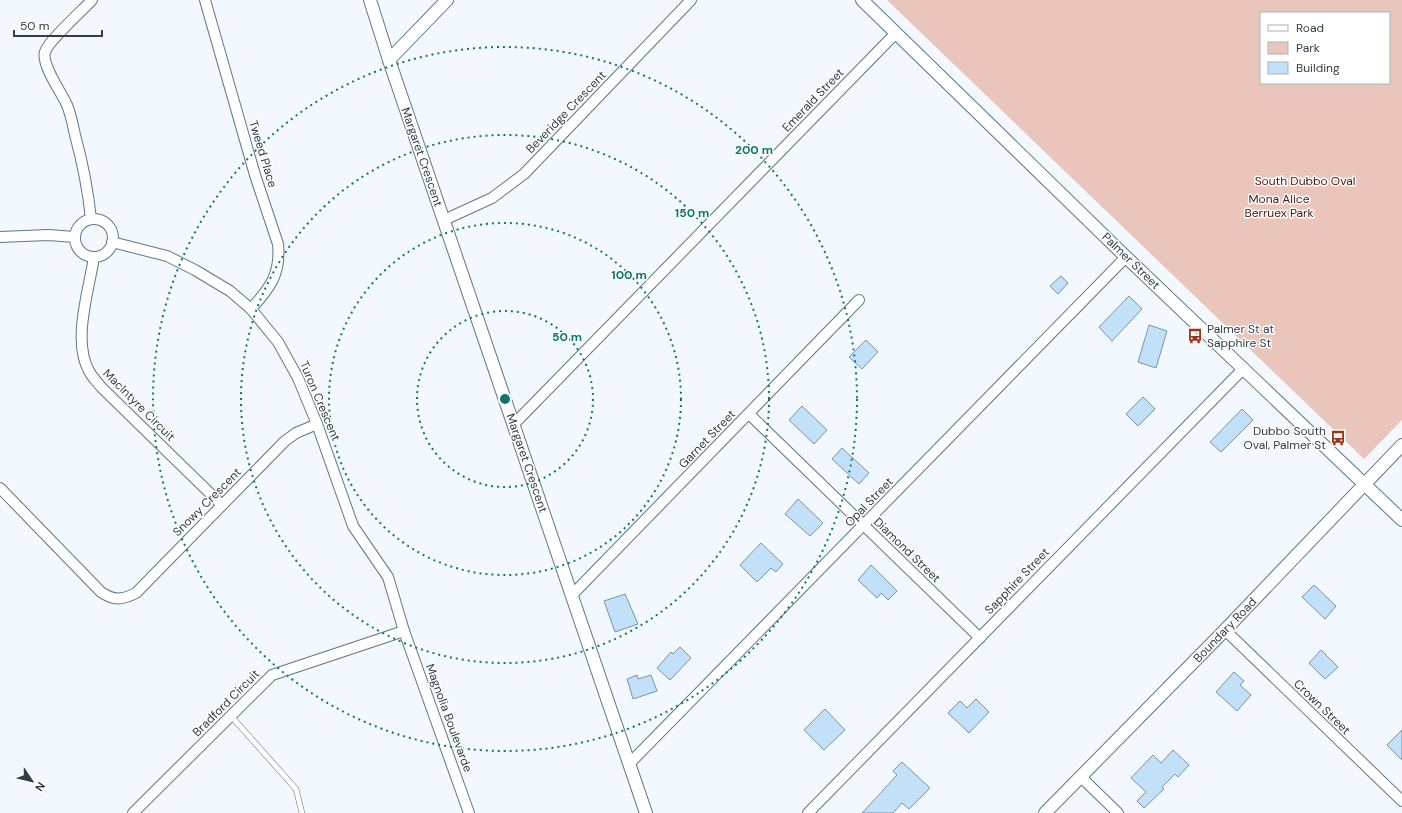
<svg xmlns="http://www.w3.org/2000/svg" width="1402" height="813" viewBox="0 0 1402 813" font-family="'DM Sans',sans-serif">
  <rect width="100%" height="100%" fill="#f2f8fd"/>
  <path fill="#e9c5bc" fill-rule="evenodd" d="M 887,0 L 1402,0 L 1402,420 L 1364,459 ZM 1261,13 L 1389,13 L 1389,83 L 1261,83 Z"/>
  <g fill="#c3e0f9" stroke="#7793aa">
    <polygon points="1061,276 1068,283 1058,294 1050,286"/>
    <polygon points="1129,296 1142,309 1112,341 1099,327"/>
    <polygon points="1149,325 1167,331 1156,368 1138,362"/>
    <polygon points="866,340 878,352 862,369 849,357"/>
    <polygon points="1143,397 1155,409 1138,426 1126,414"/>
    <polygon points="802,406 827,430 814,444 789,420"/>
    <polygon points="1242,409 1253,420 1221,452 1210,442"/>
    <polygon points="842,448 869,473 859,484 832,459"/>
    <polygon points="798,499 823,523 810,536 785,514"/>
    <polygon points="761,543 783,564 776,572 771,568 757,582 740,565"/>
    <polygon points="871,565 897,591 888,600 881,593 877,598 858,580"/>
    <polygon points="1314,585 1336,606 1325,619 1302,597"/>
    <polygon points="625,594 638,624 615,632 604,601"/>
    <polygon points="680,647 691,658 670,680 657,668 671,652 673,654"/>
    <polygon points="1321,650 1338,667 1325,679 1309,663"/>
    <polygon points="1234,672 1244,681 1240,685 1251,695 1237,711 1216,692"/>
    <polygon points="637,675 638,679 651,675 657,691 633,699 627,679"/>
    <polygon points="976,699 989,712 969,733 948,713 960,701 967,708"/>
    <polygon points="825,709 845,730 824,750 804,730"/>
    <polygon points="1402,730 1402,760 1387,745"/>
    <polygon points="1173,750 1189,765 1178,777 1175,774 1162,787 1164,789 1144,808 1137,801 1146,792 1131,778 1153,755 1161,763"/>
    <polygon points="902,762 930,788 909,809 902,803 893,813 862,813 897,775 893,771"/>
  </g>
  <g fill="none" stroke-linecap="round" stroke-linejoin="round">
    <g stroke="#5d778e" stroke-width="6">
      <polyline id="service" points="231,716 296,789 302,813"/>
    </g>
    <g stroke="#5d778e" stroke-width="12">
      <g id="minor">
        <path d="M 205,0 L 255,175 L 278,244 C 281,274 270,288 251,309"/>
        <path d="M 91,219 C 88,190 83,164 75,135 C 73,125 71,115 67,105 C 62,93 41,65 45,52 C 48,41 83,10 92,0"/>
        <circle cx="94" cy="238" r="19"/>
        <polyline points="444,220 492,198 524,174 691,0"/>
        <polyline points="0,237 48,235 75,237"/>
        <polyline points="112,242 167,256 195,270 230,291 251,309 278,342 298,378 317,424 353,526 388,577 404,631 469,813"/>
        <path d="M 94,257 C 89,290 72,341 89,371 C 92,377 98,383 102,388 L 222,505"/>
        <polyline points="749,414 980,638"/>
        <polyline points="514,424 896,33"/>
        <path d="M 0,488 L 101,592 C 114,601 122,600 136,593 L 285,441 L 296,433 L 317,424"/>
        <polyline points="572,595 859,300"/>
        <polyline points="1225,630 1402,801"/>
        <polyline points="629,764 1126,257"/>
        <polyline points="1081,777 1118,813"/>
        <polyline points="133,813 272,675 404,631"/>
        <polyline points="808,813 1244,368"/>
      </g>
    </g>
    <g stroke="#5d778e" stroke-width="14">
      <g id="tertiary">
        <polyline points="370,0 389,60 646,813"/>
        <polyline points="862,0 1126,257 1402,520"/>
        <polyline points="389,60 447,0"/>
        <polyline points="1045,813 1225,630 1402,445"/>
      </g>
    </g>
    <use href="#service" stroke="#fff" stroke-width="5"/>
    <use href="#minor" stroke="#fff" stroke-width="10"/>
    <use href="#tertiary" stroke="#fff" stroke-width="12"/>
  </g>
  <g fill="none" stroke="#0f766e" stroke-width="2" stroke-dasharray="2 4">
    <circle cx="505" cy="399" r="88"/>
    <circle cx="505" cy="399" r="176"/>
    <circle cx="505" cy="399" r="264"/>
    <circle cx="505" cy="399" r="352"/>
  </g>
  <defs>
    <g id="bus-bare" transform="scale(1.2)"><path d="M-5-6H5V4H4V6H2V4H-2V6H-4V4H-5ZM-3.5-4V0h7V-4ZM-3.5 1.2v1.5H-2V1.2ZM2 1.2v1.5H3.5V1.2Z" fill="#9c341c" stroke="#fff" stroke-width="2.5" paint-order="stroke"/></g>
  </defs>
  <g fill-rule="evenodd">
    <use href="#bus-bare" x="1195" y="336"/>
    <use href="#bus-bare" x="1338" y="438"/>
  </g>
  <g text-anchor="middle" dominant-baseline="central" stroke-width="3" stroke-linejoin="round" paint-order="stroke">
    <g font-size="12" fill="#313d47" stroke="#fff">
      <text transform="translate(813 100) rotate(-46)">Emerald Street</text>
      <text transform="translate(566 112) rotate(-46)">Beveridge Crescent</text>
      <text transform="translate(263 154) rotate(73)">Tweed Place</text>
      <text transform="translate(422 157) rotate(71)">Margaret Crescent</text>
      <text transform="translate(1131 261) rotate(44)">Palmer Street</text>
      <text transform="translate(320 401) rotate(67)">Turon Crescent</text>
      <text transform="translate(139 405) rotate(45)">MacIntyre Circuit</text>
      <text transform="translate(707 439) rotate(-46)">Garnet Street</text>
      <text transform="translate(527 463) rotate(71)">Margaret Crescent</text>
      <text transform="translate(207 502) rotate(-45)">Snowy Crescent</text>
      <text transform="translate(869 502) rotate(-46)">Opal Street</text>
      <text transform="translate(907 550) rotate(44)">Diamond Street</text>
      <text transform="translate(1017 581) rotate(-46)">Sapphire Street</text>
      <text transform="translate(1225 630) rotate(-46)">Boundary Road</text>
      <text transform="translate(226 703) rotate(-45)">Bradford Circuit</text>
      <text transform="translate(1322 707) rotate(44)">Crown Street</text>
      <text transform="translate(449 718) rotate(70)">Magnolia Boulevarde</text>
    </g>
    <g font-size="12" fill="#4c1407" stroke="#fff">
      <text x="1305" y="181">South Dubbo Oval</text>
      <text x="1279" y="199">Mona Alice<tspan x="1279" dy="14">Berruex Park</tspan></text>
    </g>
    <g font-size="12" fill="#313d47" stroke="#fff" text-anchor="start">
      <text x="1207" y="329">Palmer St at<tspan x="1207" dy="14">Sapphire St</tspan></text>
      <text x="1326" y="431" text-anchor="end">Dubbo South<tspan x="1326" dy="14">Oval, Palmer St</tspan></text>
    </g>
  </g>
  <circle cx="505" cy="399" r="6" fill="#0f766e" stroke="#fff" stroke-width="2"/>
  <g font-size="12" text-anchor="middle" font-weight="bold" fill="#0f766e" stroke="#fff" stroke-width="3" stroke-linejoin="round" paint-order="stroke">
    <text x="754" y="154">200 m</text>
    <text x="692" y="217">150 m</text>
    <text x="629" y="279">100 m</text>
    <text x="567" y="341">50 m</text>
  </g>
  <rect x="1260" y="12" width="130" height="72" fill="#ffffff" stroke="#adb1b5"/>
  <rect x="1268" y="25" width="20" height="6" fill="#ffffff" stroke="#adb1b5"/>
  <text x="1296" y="32" font-size="12" fill="#313d47">Road</text>
  <rect x="1268" y="42" width="20" height="12" fill="#e9c5bc" stroke="#adb1b5"/>
  <text x="1296" y="52" font-size="12" fill="#313d47">Park</text>
  <rect x="1268" y="62" width="20" height="12" fill="#c3e0f9" stroke="#adb1b5"/>
  <text x="1296" y="72" font-size="12" fill="#313d47">Building</text>
  <g transform="translate(32 781) rotate(125)" stroke="#ffffff" stroke-width="3" paint-order="stroke">
  <path d="M0-3L7 15L0 10L-7 15Z" fill="#313d47"/>
  <text y="-6" font-size="11" font-weight="bold" text-anchor="middle" fill="#313d47">N</text>
  </g>
  <path d="M14 30v6h88v-6" fill="none" stroke="#313d47" stroke-width="2"/>
  <text x="20" y="30" font-size="12" fill="#313d47" stroke="#ffffff" stroke-width="3" paint-order="stroke">50 m</text>
</svg>
